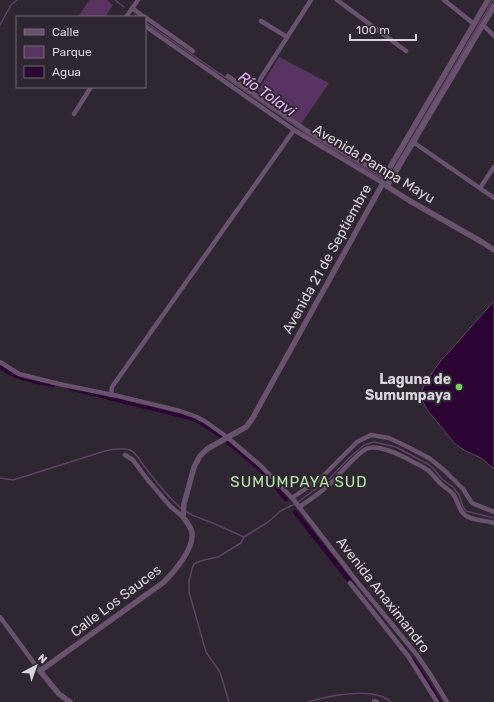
<svg xmlns="http://www.w3.org/2000/svg" width="494" height="702" viewBox="0 0 494 702" font-family="Rubik,sans-serif">
  <rect width="100%" height="100%" fill="#2e2630"/>
  <g fill="#593362">
    <polygon points="89,0 107,0 113,5 105,17 78,17"/>
    <polygon points="279,57 329,83 301,124 260,97 258,91"/>
  </g>
  <polygon fill="#2b0434" stroke="#5f4266" points="494,301 494,469 481,458 464,450 455,444 428,411 421,399 421,392 426,382 439,363"/>
  <g fill="none" stroke-linecap="round" stroke-linejoin="round">
    <g stroke="#5f4266" stroke-width="1.5">
      <polyline points="115,0 124,7"/>
      <polyline points="135,15 138,17"/>
      <polyline points="145,22 307,134 379,177 381,177"/>
      <polyline points="0,25 11,5 17,0"/>
      <polyline points="394,169 493,0"/>
      <path d="M 0,478 L 13,480 L 29,475 L 105,451 C 113,449 122,447 130,450 C 137,453 140,461 144,466 C 156,481 167,497 182,509"/>
      <polyline points="298,502 330,478 349,458 364,445 374,442 392,446 398,448 428,464 433,468 442,479 453,487 459,495 463,507 466,511 494,518"/>
      <polyline points="185,511 192,515 215,524 244,537"/>
      <polyline points="244,537 268,522 282,510 295,504"/>
      <polyline points="229,702 220,672 206,652 189,592 189,581 192,569 194,564 200,561 218,557 241,543 244,537"/>
      <path d="M 308,702 C 328,696 374,686 391,702"/>
    </g>
    <g stroke="#2b0434" stroke-width="4.5">
      <path d="M 0,366 C 15,379 34,381 53,385"/>
      <polyline points="70,388 191,418 200,422 221,436"/>
      <polyline points="228,442 250,460 268,477 286,499"/>
      <polyline points="295,512 353,585"/>
      <polyline points="413,661 420,671 439,702"/>
    </g>
    <g stroke="#69526e" stroke-width="4.5">
      <polyline points="337,0 406,51"/>
      <polyline points="444,0 474,24"/>
      <polyline points="132,8 144,17"/>
      <polyline points="126,17 138,0"/>
      <polyline points="145,17 193,51"/>
      <polyline points="261,21 287,37"/>
      <polyline points="483,25 494,36"/>
      <polyline points="145,26 294,130 383,183"/>
      <polyline points="228,76 306,130 376,171 385,176"/>
      <polyline points="252,92 311,0"/>
      <polyline points="74,114 91,87"/>
      <polyline points="413,142 494,198"/>
      <polyline points="480,188 494,167"/>
      <polyline points="0,362 19,374 59,384 118,396 180,411 197,417 206,422 227,437 261,466 293,499 355,579 417,655 430,674 447,702"/>
      <polyline points="111,395 112,387 294,130"/>
      <polyline points="125,455 133,460 147,479 170,506 183,517"/>
      <polyline points="292,498 320,479 357,442 371,435 389,438 406,446 429,458 444,470 463,489 472,503 494,512"/>
      <path d="M 299,507 C 310,500 321,492 331,483 C 340,474 355,455 366,449 C 379,443 404,457 415,463 C 420,465 425,468 429,471 C 433,475 437,480 441,484 C 445,488 450,490 453,494 C 458,500 458,510 465,515 C 472,521 485,520 494,523"/>
      <polyline points="350,583 408,656 437,702"/>
      <polyline points="0,617 40,671"/>
      <polyline points="374,701 377,702"/>
    </g>
    <g stroke="#69526e" stroke-width="5.5">
      <polyline points="385,185 410,201 482,242 494,250"/>
      <polyline points="387,186 494,6"/>
      <path d="M 70,702 L 59,694 L 40,671 L 164,582 C 174,572 194,549 192,533 C 191,527 187,522 183,517 L 184,504 L 194,467 L 200,456 L 207,449 L 246,427 L 252,419 L 383,183 L 385,176 L 488,0"/>
    </g>
  </g>
  <circle fill="#75d25b" stroke="#2e2630" stroke-width="1.5" cx="459" cy="387" r="4"/>
  <g text-anchor="middle" dominant-baseline="central" stroke-width="4" stroke-linejoin="round" paint-order="stroke">
    <g font-size="14" fill="#d9d4db" stroke="#2e2630">
      <text transform="translate(374 164) rotate(31)">Avenida Pampa Mayu</text>
      <text transform="translate(327 259) rotate(-61)">Avenida 21 de Septiembre</text>
      <text transform="translate(383 595) rotate(52)">Avenida Anaximandro</text>
      <text transform="translate(116 601) rotate(-37)">Calle Los Sauces</text>
    </g>
    <g font-size="14" font-weight="bold" fill="#d9d4db" stroke="#2e2630" text-anchor="end">
      <text x="451" y="379">Laguna de<tspan x="451" dy="16">Sumumpaya</tspan></text>
    </g>
    <g font-size="15" font-style="italic" fill="#eaaff9" stroke="#2e2630">
      <text transform="translate(267 94) rotate(35)">Río Tolavi</text>
    </g>
    <g font-size="15" letter-spacing="1" fill="#b5e8a8" stroke="#2e2630">
      <text x="299" y="482">SUMUMPAYA SUD</text>
    </g>
  </g>
  <rect x="16" y="16" width="130" height="72" fill="#2e2630" stroke="#726c74"/>
  <rect x="24" y="29" width="20" height="6" fill="#69526e" stroke="#726c74"/>
  <text x="52" y="36" font-size="12" fill="#d9d4db">Calle</text>
  <rect x="24" y="46" width="20" height="12" fill="#593362" stroke="#726c74"/>
  <text x="52" y="56" font-size="12" fill="#d9d4db">Parque</text>
  <rect x="24" y="66" width="20" height="12" fill="#2b0434" stroke="#726c74"/>
  <text x="52" y="76" font-size="12" fill="#d9d4db">Agua</text>
  <g transform="translate(36 666) rotate(41)" stroke="#2e2630" stroke-width="3" paint-order="stroke">
  <path d="M0-3L7 15L0 10L-7 15Z" fill="#d9d4db"/>
  <text y="-6" font-size="11" font-weight="bold" text-anchor="middle" fill="#d9d4db">N</text>
  </g>
  <path d="M350 34v6h66v-6" fill="none" stroke="#d9d4db" stroke-width="2"/>
  <text x="356" y="34" font-size="12" fill="#d9d4db" stroke="#2e2630" stroke-width="3" paint-order="stroke">100 m</text>
</svg>
